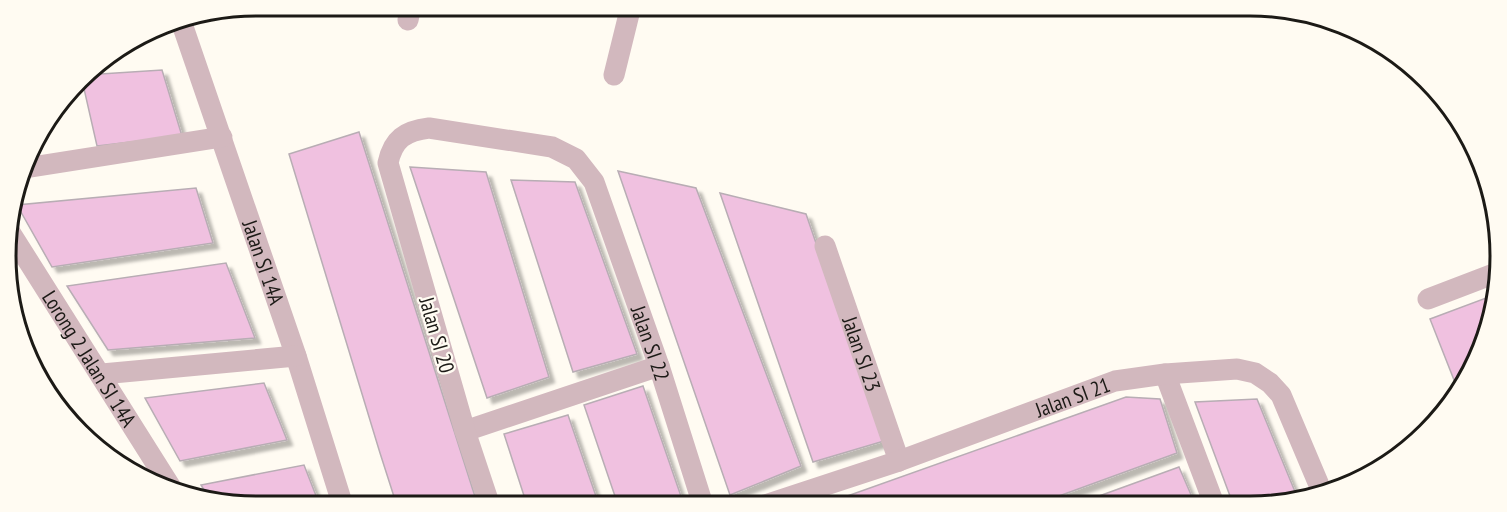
<svg xmlns="http://www.w3.org/2000/svg" width="1507" height="512" viewBox="0 0 1507 512" font-family="'PT Sans Narrow',sans-serif">
  <defs>
    <filter id="shadow"><feDropShadow dx="5.5" dy="5.5" stdDeviation="1.5" flood-color="#0004"/></filter>
  </defs>
  <rect width="100%" height="100%" fill="#fffbf2"/>
  <g fill="#f0c1e0" stroke="#b8adb4" stroke-width="1.5" filter="url(#shadow)">
    <polygon points="162,70 182,136 97,146 82,80 85,75"/>
    <polygon points="359,132 478,506 397,506 380,453 289,154"/>
    <polygon points="410,167 486,172 549,377 487,398"/>
    <polygon points="618,171 696,188 801,466 730,495"/>
    <polygon points="511,180 575,182 637,354 573,372"/>
    <polygon points="196,188 213,243 52,267 17,205"/>
    <polygon points="720,193 806,214 884,441 813,462"/>
    <polygon points="226,263 255,338 108,350 67,286"/>
    <polygon points="1494,295 1493,320 1468,381 1456,385 1430,319"/>
    <polygon points="264,383 287,440 180,461 145,398"/>
    <polygon points="643,386 684,505 618,505 584,405"/>
    <polygon points="1126,397 1160,399 1177,453 1037,504 822,505"/>
    <polygon points="1257,399 1298,499 1284,504 1233,504 1195,402"/>
    <polygon points="568,415 599,505 527,505 504,434"/>
    <polygon points="304,465 320,506 256,506 210,500 201,485"/>
    <polygon points="1179,467 1195,504 1077,504"/>
  </g>
  <g fill="none" stroke-linecap="round" stroke-linejoin="round">
    <g stroke="#d2b8be" stroke-width="21">
      <polyline points="408,20 411,6"/>
      <path id="s1" d="M 181,21 L 296,356 L 343,506"/>
      <polyline points="614,75 631,6"/>
      <polyline points="25,168 222,137"/>
      <path id="s2" d="M 8,229 L 172,489"/>
      <path id="s3" d="M 825,246 L 899,461"/>
      <polyline points="1428,299 1496,273"/>
      <polyline points="102,374 296,356"/>
      <polyline points="1165,374 1214,504"/>
      <polyline points="465,431 659,366"/>
      <path id="s4" d="M 765,505 L 899,461 L 1115,381 L 1165,374 L 1237,369 L 1255,373 L 1270,383 L 1281,395 L 1322,492"/>
      <path id="s5" d="M 490,506 L 465,431 L 388,163 C 393,139 405,131 429,128 L 552,147 L 576,159 L 594,182 L 659,366 L 703,505"/>
    </g>
  </g>
  <g text-anchor="middle" dominant-baseline="central" stroke-width="4.5" stroke-linejoin="round" paint-order="stroke">
    <g font-size="21" fill="#1c1a16" stroke="#fffbf2">
      <text stroke="none"><textPath href="#s1" startOffset="255">Jalan SI 14A</textPath></text>
      <text transform="translate(437 335) rotate(74)">Jalan SI 20</text>
      <text stroke="none"><textPath href="#s5" startOffset="768">Jalan SI 22</textPath></text>
      <text stroke="none"><textPath href="#s3" startOffset="114">Jalan SI 23</textPath></text>
      <text stroke="none"><textPath href="#s2" startOffset="153">Lorong 2 Jalan SI 14A</textPath></text>
      <text stroke="none"><textPath href="#s4" startOffset="326">Jalan SI 21</textPath></text>
    </g>
  </g>
  <path d="M0 0H1507V512H0ZM256 16H1250A240 240 0 0 1 1490 256V256A240 240 0 0 1 1250 496H256A240 240 0 0 1 16 256V256A240 240 0 0 1 256 16Z" fill="#fffbf2" fill-rule="evenodd"/>
  <path fill="none" stroke="#1c1a16" stroke-width="3" d="M256 16H1250A240 240 0 0 1 1490 256V256A240 240 0 0 1 1250 496H256A240 240 0 0 1 16 256V256A240 240 0 0 1 256 16Z"/>
</svg>
